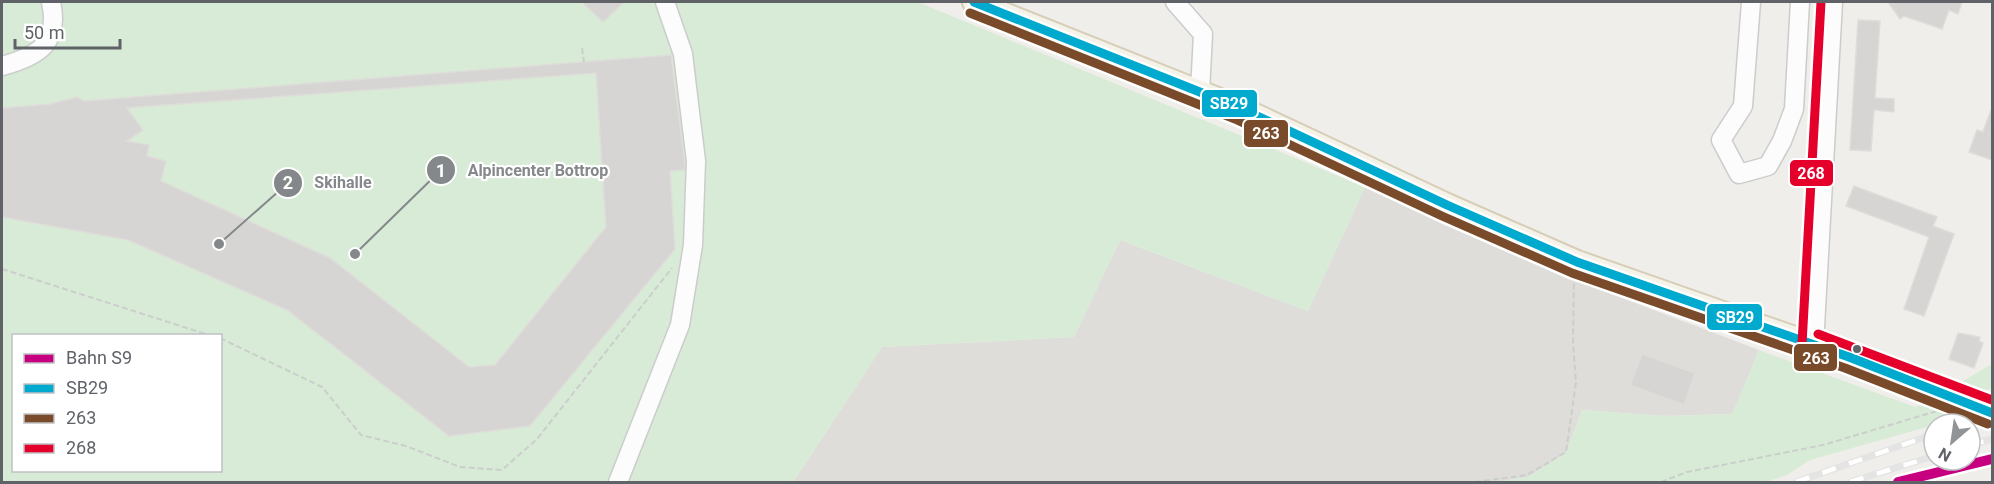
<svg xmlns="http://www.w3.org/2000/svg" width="1994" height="484" viewBox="0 0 1994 484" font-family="Roboto,sans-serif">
  <rect width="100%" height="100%" fill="#efeeea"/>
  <polygon fill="#dfddda" points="1365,187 1593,287 1759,350 1733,414 1664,416 1582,410 1566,453 1528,477 1496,482 793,482 882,347 1074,337 1120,240 1308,311"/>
  <g fill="#d8ebd6" fill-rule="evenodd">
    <path d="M 2,2 L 918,2 L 1365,187 L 1308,311 L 1120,240 L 1074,337 L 882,347 L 793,482 L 2,482 ZM 14,336 L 220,336 L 220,470 L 14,470 Z"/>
    <polygon points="1759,350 1915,407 1929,403 1959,418 1810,460 1787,475 1766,482 1496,482 1528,477 1566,453 1582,410 1664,416 1732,414"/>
    <polygon points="1992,364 1992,388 1978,394 1956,385"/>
  </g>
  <g fill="#d6d5d3" stroke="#deddd9" stroke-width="1.5" fill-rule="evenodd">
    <polygon points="582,2 624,2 603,22"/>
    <polygon points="1888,2 1962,2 1958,14 1949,10 1942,29 1904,16 1900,19"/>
    <polygon points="1858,20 1880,21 1875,98 1894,99 1894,112 1874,110 1871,151 1850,150"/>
    <path d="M 671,55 L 685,165 L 684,170 L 670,171 L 675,249 L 530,426 L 449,436 L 287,310 L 128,240 L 2,217 L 2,108 L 50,104 L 77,97 L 84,101 ZM 596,73 L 606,227 L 495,365 L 469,367 L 330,258 L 161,181 L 166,161 L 147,156 L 149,145 L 127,141 L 143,130 L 127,108 Z"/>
    <polygon points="1991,110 1992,110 1992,160 1969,152 1977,130 1983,132"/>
    <polygon points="1854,186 1937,217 1933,226 1954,234 1924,316 1904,309 1929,237 1846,206"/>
    <polygon points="1958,333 1980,337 1979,341 1983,343 1974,368 1949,359"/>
    <polygon points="1642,354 1695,373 1684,405 1630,385"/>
  </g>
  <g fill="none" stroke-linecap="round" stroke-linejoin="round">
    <g stroke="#cbcccc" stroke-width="21">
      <g id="minor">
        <polyline points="1175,2 1203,34 1200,92"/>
        <polyline points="1751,2 1743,106 1721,140 1739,174 1768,166 1782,141 1794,109 1800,2"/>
        <path d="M 2,66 C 39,56 60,43 51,2"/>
        <polyline points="1814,345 1833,2"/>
        <polyline points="618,482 680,325 693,245 696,161 689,104 683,54 665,2"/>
      </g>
    </g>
    <g stroke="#d7ceb8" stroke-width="26">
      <polyline id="major" points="974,2 1240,108 1447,205 1577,262 1849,357 1992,413"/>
    </g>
    <g stroke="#cacfcc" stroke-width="2" stroke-dasharray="6 3" stroke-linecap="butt">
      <polyline points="582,48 584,62"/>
      <polyline points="2,269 212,336"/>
      <polyline points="220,338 322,387 361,435 406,446 460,467 502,470 537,439 672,268"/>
      <polyline points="1475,482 1527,475 1566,452 1576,382 1573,344 1574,279"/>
      <polyline points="1661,482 1687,472 1823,445 1937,411"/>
    </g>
    <use href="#minor" stroke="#fdfcfc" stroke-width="18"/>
    <use href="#major" stroke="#f4f2e9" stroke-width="22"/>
    <g stroke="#e4e4e4" stroke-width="7">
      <g id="rail">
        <polyline points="1970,424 1992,419"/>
        <polyline points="1970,445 1992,439"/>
        <polyline points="1796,482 1934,434"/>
        <polyline points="1850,482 1934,456"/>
      </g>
    </g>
    <use href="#rail" stroke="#fff" stroke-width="4.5" stroke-dasharray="14" stroke-linecap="butt"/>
    <polyline stroke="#cacfcc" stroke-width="2" stroke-dasharray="6 3" stroke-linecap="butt" points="1948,408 1984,397"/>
    <g stroke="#fff" stroke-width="14">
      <polyline id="bus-1" points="974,2 1240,108 1447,205 1577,262 1849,357 1992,413"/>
    </g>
    <g stroke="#fff" stroke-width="14">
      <polyline id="bus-2" points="970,13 1235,119 1442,216 1572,273 1845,368 1988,424"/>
    </g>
    <g stroke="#fff" stroke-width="14">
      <g id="bus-3">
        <polyline points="1818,334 1992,400"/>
        <polyline points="1802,344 1821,2"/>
      </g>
    </g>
    <use href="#bus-1" stroke="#00a9ce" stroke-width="9"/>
    <use href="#bus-2" stroke="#7a4b2a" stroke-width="9"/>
    <use href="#bus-3" stroke="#e4002b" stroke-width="9"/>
    <g stroke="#fff" stroke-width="15">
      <polyline id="rail-1" points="1898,482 1992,459"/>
    </g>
    <use href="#rail-1" stroke="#c7007f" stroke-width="10"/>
  </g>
  <circle fill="#5f6368" stroke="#fff" stroke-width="2" cx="1857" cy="349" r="5"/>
  <path fill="none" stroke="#84888a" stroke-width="2" d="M355 254L441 170M219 244L288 183"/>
  <g fill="#84888a" stroke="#fff" stroke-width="2">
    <circle cx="355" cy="254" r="6"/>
    <circle cx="219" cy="244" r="6"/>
    <circle cx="441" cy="170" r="15"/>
    <circle cx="288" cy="183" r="15"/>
  </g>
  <g font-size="18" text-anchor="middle" font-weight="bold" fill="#fff">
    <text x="441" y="177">1</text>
    <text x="288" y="189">2</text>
  </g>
  <g font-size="16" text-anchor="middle" font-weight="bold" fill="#84888a" stroke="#fff" stroke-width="4.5" stroke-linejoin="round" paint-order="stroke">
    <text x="538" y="176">Alpincenter Bottrop</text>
    <text x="343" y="188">Skihalle</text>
  </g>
  <g stroke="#fff" stroke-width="2">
    <rect x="1201" y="89" width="57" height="29" rx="6" fill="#00a9ce"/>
    <rect x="1243" y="119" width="46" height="29" rx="6" fill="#7a4b2a"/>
    <rect x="1789" y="159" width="45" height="28" rx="6" fill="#e4002b"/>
    <rect x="1706" y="303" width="57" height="28" rx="6" fill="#00a9ce"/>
    <rect x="1793" y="343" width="45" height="29" rx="6" fill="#7a4b2a"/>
  </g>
  <g font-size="16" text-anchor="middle" font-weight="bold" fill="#fff">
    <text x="1229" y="109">SB29</text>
    <text x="1266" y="139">263</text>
    <text x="1811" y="179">268</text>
    <text x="1735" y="323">SB29</text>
    <text x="1816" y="364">263</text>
  </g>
  <rect width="1994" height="484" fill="none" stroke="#5f6368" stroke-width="6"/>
  <rect x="12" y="334" width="210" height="138" fill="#ffffff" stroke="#bfc1c3" stroke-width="1.5"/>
  <rect x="24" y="354" width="30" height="9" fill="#c7007f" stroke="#bfc1c3" stroke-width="1.5"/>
  <text x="66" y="364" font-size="18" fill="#5f6368">Bahn S9</text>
  <rect x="24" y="384" width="30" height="9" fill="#00a9ce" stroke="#bfc1c3" stroke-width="1.5"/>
  <text x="66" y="394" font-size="18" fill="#5f6368">SB29</text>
  <rect x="24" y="414" width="30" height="9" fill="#7a4b2a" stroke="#bfc1c3" stroke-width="1.5"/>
  <text x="66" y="424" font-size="18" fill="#5f6368">263</text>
  <rect x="24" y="444" width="30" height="9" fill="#e4002b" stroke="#bfc1c3" stroke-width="1.5"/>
  <text x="66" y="454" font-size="18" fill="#5f6368">268</text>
  <g transform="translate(1952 442) rotate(209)"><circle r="28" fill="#ffffff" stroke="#bfc1c3" stroke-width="1.5"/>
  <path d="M0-4.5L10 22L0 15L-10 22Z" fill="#919496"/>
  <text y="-9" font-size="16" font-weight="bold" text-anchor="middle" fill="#5f6368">N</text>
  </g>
  <path d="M15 39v9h105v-9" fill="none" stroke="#5f6368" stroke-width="3"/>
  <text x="24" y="39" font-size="18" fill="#5f6368" stroke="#ffffff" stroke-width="4.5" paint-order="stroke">50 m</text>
</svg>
